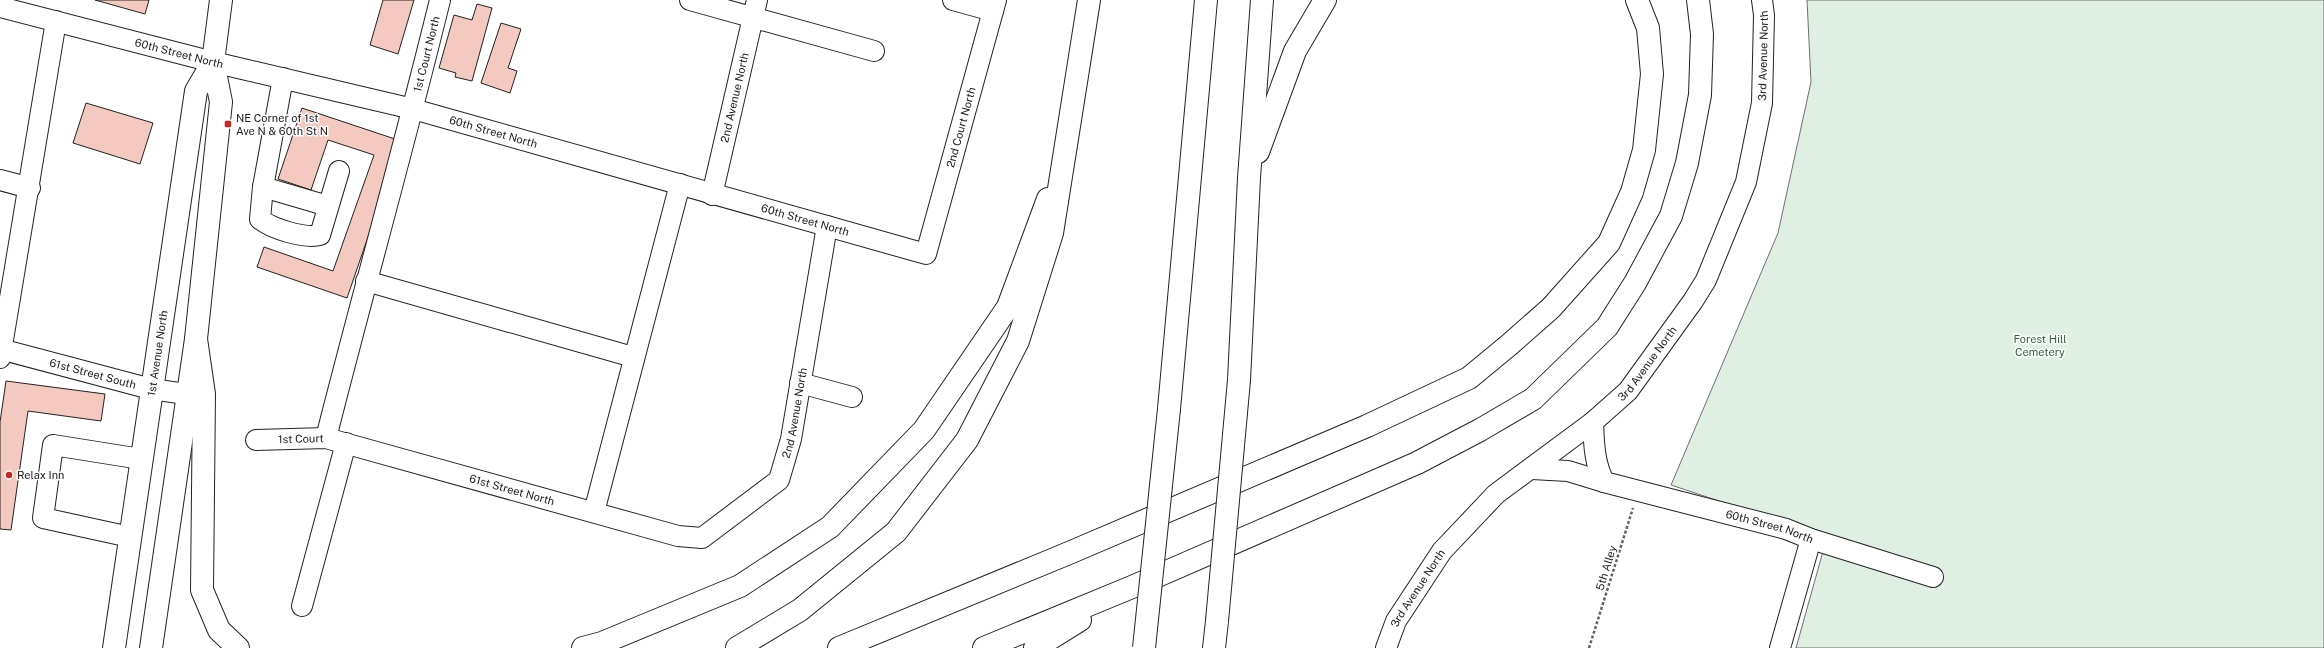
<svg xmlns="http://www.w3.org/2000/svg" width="2324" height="648" viewBox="0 0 2324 648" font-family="'Public Sans',sans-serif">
  <rect width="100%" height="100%" fill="#fff"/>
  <polygon fill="#e0efe3" stroke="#6f6f6f" points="1807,0 2324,0 2324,648 1796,648 1827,537 1671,485 1778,233 1811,82"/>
  <g fill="#f3c9c0" stroke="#222">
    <polygon points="95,0 149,0 145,14"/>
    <polygon points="383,0 414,0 398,54 370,45"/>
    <polygon points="477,4 492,8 472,81 455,77 456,73 439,68 454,15 472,20"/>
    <polygon points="501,23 521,29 508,68 517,71 510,93 481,83"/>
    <polygon points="86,103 153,123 140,164 73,143"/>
    <polygon points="302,108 401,141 347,298 257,267 264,247 333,271 374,155 328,140 311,190 278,179"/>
    <polygon points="6,381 105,394 101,421 28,411 11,530 0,529 0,422"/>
  </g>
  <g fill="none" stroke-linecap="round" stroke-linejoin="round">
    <g stroke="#222" stroke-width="22">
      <g id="minor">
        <polyline points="690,0 874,51"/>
        <polyline points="953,0 993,11"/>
        <path id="s1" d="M 0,7 L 213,62 L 413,109 L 926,254 L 996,0"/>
        <path d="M 283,78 L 263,187 L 260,219 C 271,229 306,239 320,235 L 339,171"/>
        <polyline points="0,180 30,188"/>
        <polyline points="263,187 328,206"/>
        <path id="s2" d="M 712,195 L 757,0"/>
        <polyline points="366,281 633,357"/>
        <path id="s3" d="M 0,349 L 151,389 L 186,394"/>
        <polyline points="0,358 56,21"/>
        <polyline points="800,383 852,397"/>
        <path id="s4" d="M 1593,422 C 1594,443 1594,462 1604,482 L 1786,529 L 1811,539 L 1933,577"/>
        <path id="s5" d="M 326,438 C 363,292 404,147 440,0"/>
        <path id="s6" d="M 256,440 L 326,438 L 678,536 L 702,538 L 779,480 L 791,439 L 827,226"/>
        <polyline points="1532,469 1568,471 1604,482"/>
        <polyline points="594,512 680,184"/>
        <polyline points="130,537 43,518 53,445 141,459"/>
        <polyline points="302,606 346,443"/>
        <path id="s7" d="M 1386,648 L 1396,621 L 1442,551 L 1496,494 L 1593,422 L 1628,391 L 1693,301 L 1706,280 L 1746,182 L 1762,103 L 1764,15 L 1762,0"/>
        <polyline points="1780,648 1811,539"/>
      </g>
    </g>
    <g stroke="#222" stroke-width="24">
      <g id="major">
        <path id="s8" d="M 114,648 L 196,91 L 213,62"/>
        <polyline points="151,648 196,339 221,102 213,62 221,0"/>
      </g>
    </g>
    <g stroke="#222" stroke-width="24">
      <g id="highway">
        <polyline points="1258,152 1295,51 1325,0"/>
        <polyline points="196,339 204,394 202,590 219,630 238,648"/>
        <polyline points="1239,380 1249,178 1262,0"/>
        <polyline points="1169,409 1206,0"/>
        <polyline points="583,648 602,643 740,586 830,527 924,430 1008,307 1048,199"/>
        <polyline points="737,648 800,610 896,532 967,440 1018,341 1052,233 1089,0"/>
        <polyline points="839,648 1069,553 1367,426 1469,378 1509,345 1551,308 1609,243 1632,192 1644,150 1652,74 1648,28 1637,0"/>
        <polyline points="984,648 1132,587 1417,463 1480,430 1533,399 1607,327 1635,283 1671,216 1687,163 1700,95 1702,34 1698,0"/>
        <polyline points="1035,648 1080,620"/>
        <polyline points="1214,648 1217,621"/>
      </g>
    </g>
    <polyline stroke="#646464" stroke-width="2.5" stroke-dasharray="3 2" stroke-linecap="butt" points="1589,648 1633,508"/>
    <use href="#minor" stroke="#fff" stroke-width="20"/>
    <use href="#major" stroke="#fff" stroke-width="22"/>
    <use href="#highway" stroke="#fff" stroke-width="22"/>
    <g stroke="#222" stroke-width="24" stroke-linecap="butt">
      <g id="highway-bridge">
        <polyline points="1217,621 1239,380"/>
        <polyline points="1144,648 1169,409"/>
      </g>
    </g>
    <use href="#highway-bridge" stroke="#fff" stroke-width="22"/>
  </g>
  <g fill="#c62828" stroke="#fff" stroke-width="1.5">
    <rect x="224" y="120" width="8" height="8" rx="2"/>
    <circle cx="9" cy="475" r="4"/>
  </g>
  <g text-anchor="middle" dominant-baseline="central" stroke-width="3" stroke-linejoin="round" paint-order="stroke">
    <g font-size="11" fill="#222" stroke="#fff">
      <text stroke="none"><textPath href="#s1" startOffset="185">60th Street North</textPath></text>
      <text stroke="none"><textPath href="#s5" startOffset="397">1st Court North</textPath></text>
      <text stroke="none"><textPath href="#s7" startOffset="728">3rd Avenue North</textPath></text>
      <text stroke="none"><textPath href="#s2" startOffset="100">2nd Avenue North</textPath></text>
      <text stroke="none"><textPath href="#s1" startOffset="1090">2nd Court North</textPath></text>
      <text stroke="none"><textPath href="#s1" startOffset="509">60th Street North</textPath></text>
      <text stroke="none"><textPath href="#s1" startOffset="833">60th Street North</textPath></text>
      <text stroke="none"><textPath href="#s8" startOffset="298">1st Avenue North</textPath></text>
      <text stroke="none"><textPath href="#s7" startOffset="392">3rd Avenue North</textPath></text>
      <text stroke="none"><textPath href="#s3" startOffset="96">61st Street South</textPath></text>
      <text stroke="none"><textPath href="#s6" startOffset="625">2nd Avenue North</textPath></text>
      <text stroke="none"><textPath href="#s6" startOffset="45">1st Court</textPath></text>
      <text stroke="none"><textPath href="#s6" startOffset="263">61st Street North</textPath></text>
      <text stroke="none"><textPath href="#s4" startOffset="233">60th Street North</textPath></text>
      <text transform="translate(1606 568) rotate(-73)">5th Alley</text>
      <text stroke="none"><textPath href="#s7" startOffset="68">3rd Avenue North</textPath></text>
    </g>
    <g font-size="11" fill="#222" stroke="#fff" text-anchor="start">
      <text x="236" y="118">NE Corner of 1st<tspan x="236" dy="13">Ave N &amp; 60th St N</tspan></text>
      <text x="17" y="475">Relax Inn</text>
    </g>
    <g font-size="11" fill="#2f5e38" stroke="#fff">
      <text x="2040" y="339">Forest Hill<tspan x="2040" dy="13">Cemetery</tspan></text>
    </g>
  </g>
</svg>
